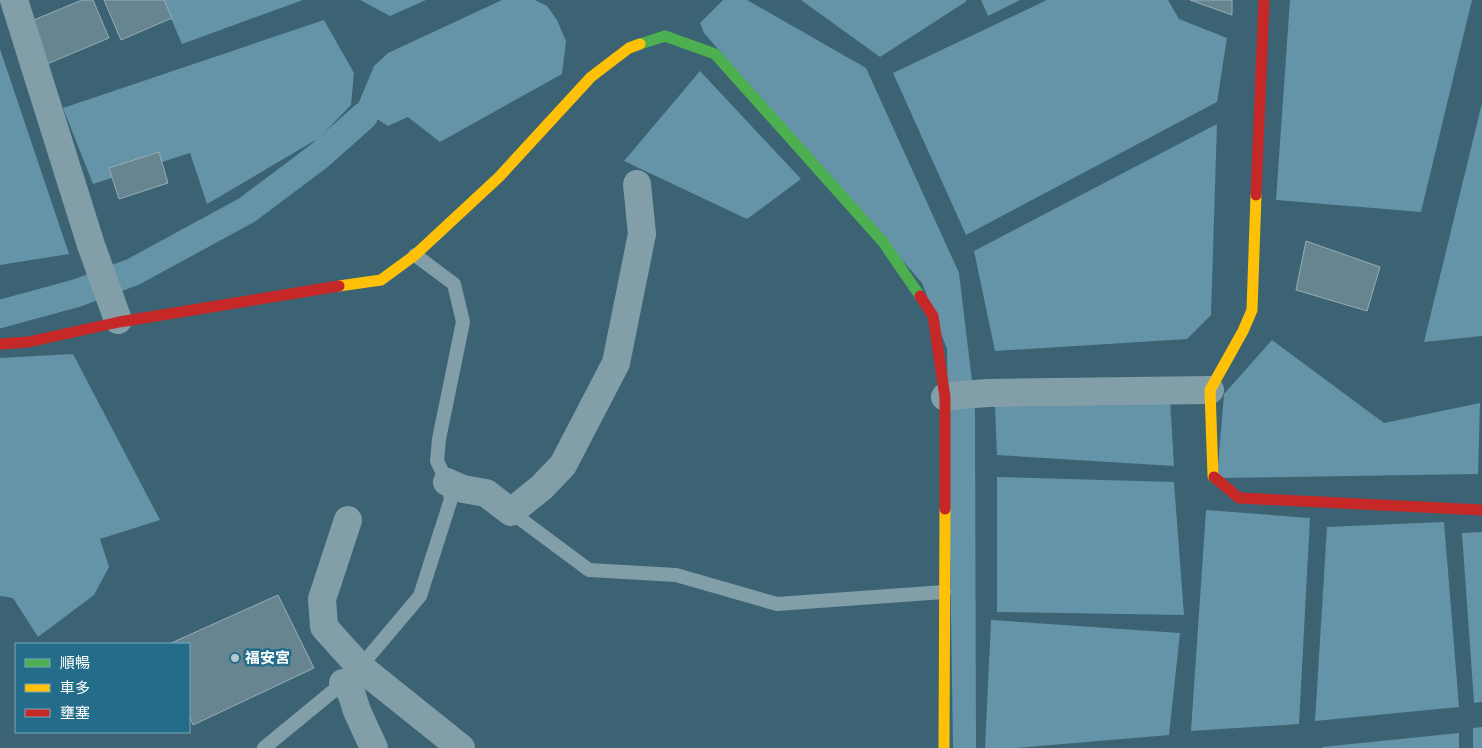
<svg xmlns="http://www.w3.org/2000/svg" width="1482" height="748" viewBox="0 0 1482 748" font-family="Jost,'Noto Sans TC',sans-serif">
  <rect width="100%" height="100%" fill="#3b6373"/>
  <g fill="#6593a7">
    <polygon points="163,0 303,0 182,44"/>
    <polygon points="360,0 426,0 390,16"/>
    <polygon points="502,0 535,0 547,6 557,20 566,41 562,74 440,142 408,117 388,126 374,117 341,145 334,136 359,102 374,66 388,53"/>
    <polygon points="723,0 747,0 866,68 959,273 975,406 976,748 953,748 947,349 922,283 704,33 700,23"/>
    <polygon points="801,0 966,0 967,1 880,57"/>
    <polygon points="981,0 1020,0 988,16"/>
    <polygon points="1047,0 1168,0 1179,19 1227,38 1217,102 966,235 893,73"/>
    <polygon points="1290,0 1472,0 1421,212 1276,200"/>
    <polygon points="324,20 354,73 351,105 319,138 207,204 190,153 93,184 63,108"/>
    <polygon points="0,49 69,254 0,265"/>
    <polygon points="700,71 801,179 747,219 624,161"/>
    <polygon points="1482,103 1482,336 1424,342"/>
    <polygon points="1217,124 1211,315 1187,339 995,351 974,251"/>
    <polygon points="1272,340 1384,423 1480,403 1478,474 1217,478 1224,394"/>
    <polygon points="73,354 160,520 100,539 109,567 94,595 38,637 13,598 0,596 0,358"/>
    <polygon points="1170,399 1174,466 997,455 995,406"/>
    <polygon points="997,477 1174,482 1184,615 997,612"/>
    <polygon points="1206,510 1310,518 1299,724 1191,731"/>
    <polygon points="1444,522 1459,707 1315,721 1327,527"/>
    <polygon points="1482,532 1482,702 1474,703 1462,533"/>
    <polygon points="991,620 1180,633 1169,735 1015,748 985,748"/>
    <polygon points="1482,727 1482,748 1473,748 1473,728"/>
    <polygon points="1459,733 1459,748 1322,748 1322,747"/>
  </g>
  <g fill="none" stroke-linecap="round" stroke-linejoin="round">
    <polyline stroke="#6593a7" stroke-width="28" points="0,314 77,293 133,272 247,210 319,156 364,116"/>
  </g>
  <g fill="#678590" stroke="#96adb6">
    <polygon points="82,0 93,0 109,38 42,66 24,24"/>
    <polygon points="104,0 164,0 172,18 121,40"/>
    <polygon points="1190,0 1232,0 1232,15"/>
    <polygon points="159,152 168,183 119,199 109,168"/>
    <polygon points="1306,241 1380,267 1367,311 1296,290"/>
    <polygon points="278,595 314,668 193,725 189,715 189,644 169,644"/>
  </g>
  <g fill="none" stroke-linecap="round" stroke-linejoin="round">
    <g stroke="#829ea8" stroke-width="14">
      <polyline points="511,512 589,570 676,575 777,604 944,592"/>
      <polyline points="264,748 343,683 360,667 420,596 451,499 447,482 437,461 439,439 463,322 454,284 415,255"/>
    </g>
    <g stroke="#829ea8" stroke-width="28">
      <polyline points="14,0 91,245 118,320"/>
      <polyline points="945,397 961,395 988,393 1210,390"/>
      <polyline points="447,482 463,489 486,493 511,512 542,487 563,465 616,363 642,234 637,184"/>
      <polyline points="348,520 322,599 324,627 360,667 461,748"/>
      <polyline points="343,683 351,692 357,711 374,748"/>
    </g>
    <polyline stroke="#4caf50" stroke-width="11" points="640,44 665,36 715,54 883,242 920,296"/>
    <g stroke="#ffc107" stroke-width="11">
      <polyline points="339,286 381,280 415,255 499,177 591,77 629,48 640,44"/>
      <polyline points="1214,477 1213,476 1210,390 1243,331 1252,310 1256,195"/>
      <polyline points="944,748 945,509"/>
    </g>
    <g stroke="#c62828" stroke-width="11">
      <polyline points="1256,195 1264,0"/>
      <polyline points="920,296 933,316 945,397 945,509"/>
      <polyline points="0,344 28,342 119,322 339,286"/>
      <polyline points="1214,477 1239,498 1482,510"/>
    </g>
  </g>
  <circle fill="#bac8ce" stroke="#236d8b" stroke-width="2" cx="235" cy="658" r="5"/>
  <g text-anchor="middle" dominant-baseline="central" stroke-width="5" stroke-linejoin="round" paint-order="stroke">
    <g font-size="15" font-weight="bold" fill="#fff" stroke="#236d8b" text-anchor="start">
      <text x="245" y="658">福安宮</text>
    </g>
  </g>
  <rect x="15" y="643" width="175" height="90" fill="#236d8b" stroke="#7ba7b9"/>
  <rect x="25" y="659" width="25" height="8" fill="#4caf50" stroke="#7ba7b9"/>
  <text x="60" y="668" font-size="15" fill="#ffffff">順暢</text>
  <rect x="25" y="684" width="25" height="8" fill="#ffc107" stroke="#7ba7b9"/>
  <text x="60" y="693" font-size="15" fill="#ffffff">車多</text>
  <rect x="25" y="709" width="25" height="8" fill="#c62828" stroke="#7ba7b9"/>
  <text x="60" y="718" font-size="15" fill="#ffffff">壅塞</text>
</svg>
